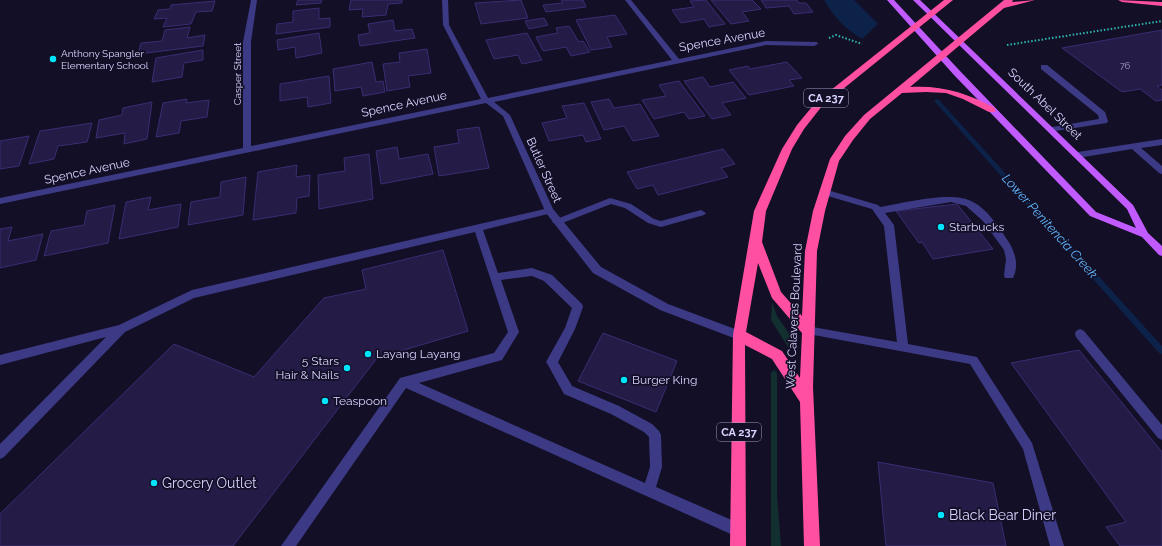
<svg xmlns="http://www.w3.org/2000/svg" width="1162" height="546" viewBox="0 0 1162 546" font-family="Raleway,sans-serif">
  <rect width="100%" height="100%" fill="#130f26"/>
  <g fill="#12302f">
    <polygon points="772,302 777,316 790,335 791,352 771,320"/>
    <polygon points="774,370 777,373 777,496 781,546 771,546 771,373"/>
  </g>
  <path fill="#0c2248" d="M 824,0 L 854,0 L 878,24 L 862,39 C 843,27 836,19 824,0 Z"/>
  <g fill="none" stroke-linecap="round" stroke-linejoin="round">
    <polygon fill="#0c2248" fill-rule="evenodd" points="937,99 939,100 1162,346 1162,354 1159,353 935,102 935,100"/>
  </g>
  <g fill="#241b47" stroke="#3b2d73">
    <polygon points="298,0 322,0 321,3 296,5"/>
    <polygon points="351,0 402,0 402,3 388,4 386,15 362,17 363,9 349,10"/>
    <polygon points="521,0 528,18 481,24 475,3"/>
    <polygon points="561,0 583,0 586,7 546,12 543,5 563,3"/>
    <polygon points="706,0 725,24 709,27 704,19 681,23 672,10 694,7 690,1"/>
    <polygon points="711,0 752,0 761,9 742,12 749,21 731,24"/>
    <polygon points="761,0 797,0 799,3 806,3 813,12 794,14 789,6 766,8"/>
    <polygon points="215,1 212,11 196,12 191,24 163,27 167,18 154,19 158,10 170,9 171,5"/>
    <polygon points="319,8 319,19 330,18 330,27 276,34 277,24 293,22 293,11"/>
    <polygon points="615,15 627,34 607,37 612,47 591,50 576,20"/>
    <polygon points="544,18 548,25 529,29 525,21"/>
    <polygon points="393,20 395,31 412,29 415,38 360,46 358,35 370,33 368,24"/>
    <polygon points="569,26 579,42 583,41 590,52 571,56 566,47 543,51 536,37 558,33 556,28"/>
    <polygon points="190,27 187,38 205,35 203,46 138,54 141,43 162,41 165,30"/>
    <polygon points="1162,30 1162,85 1157,86 1162,90 1162,100 1156,101 1140,89 1122,92 1062,48"/>
    <polygon points="319,33 322,53 296,58 295,47 278,50 277,40"/>
    <polygon points="527,33 542,60 522,64 518,55 494,59 486,40"/>
    <polygon points="427,49 431,73 408,76 410,87 387,91 383,64 400,62 399,53"/>
    <polygon points="203,50 203,60 184,63 182,77 152,82 156,58"/>
    <polygon points="372,62 376,82 383,81 385,92 363,96 361,87 335,91 333,69"/>
    <polygon points="787,62 802,78 789,80 794,86 749,95 729,70 748,66 750,69"/>
    <polygon points="329,76 331,103 308,107 307,97 280,101 280,84"/>
    <polygon points="703,77 710,87 733,82 746,98 722,103 731,115 712,119 684,81"/>
    <polygon points="679,81 705,116 689,119 684,112 654,119 642,100 666,96 659,85"/>
    <polygon points="187,99 186,103 209,100 207,117 181,121 179,133 156,137 163,103"/>
    <polygon points="609,99 614,108 640,104 659,136 633,141 624,126 604,130 591,102"/>
    <polygon points="152,102 147,139 124,144 125,133 96,138 99,120 122,115 123,108"/>
    <polygon points="584,103 601,139 586,142 583,135 549,141 542,123 567,118 562,106"/>
    <polygon points="92,123 87,142 58,146 54,159 29,164 40,131"/>
    <polygon points="479,127 489,168 439,176 434,147 459,143 457,130"/>
    <polygon points="29,136 19,166 0,169 0,141"/>
    <polygon points="397,147 399,159 428,154 433,174 381,184 376,151"/>
    <polygon points="723,149 735,164 721,168 728,177 658,195 653,185 637,189 627,172"/>
    <polygon points="369,154 373,199 319,209 318,175 345,171 344,158"/>
    <polygon points="297,165 296,177 310,175 309,196 297,198 296,213 253,220 258,172"/>
    <polygon points="246,177 243,215 188,225 191,202 220,197 221,182"/>
    <polygon points="151,197 148,210 181,204 178,227 119,239 126,202"/>
    <polygon points="957,204 993,249 933,259 922,242 919,243 896,211"/>
    <polygon points="115,205 108,243 44,256 51,231 84,225 87,211"/>
    <polygon points="12,227 8,241 43,234 36,260 0,268 0,229"/>
    <polygon points="443,250 468,331 377,358 233,546 0,546 0,514 174,344 254,377 324,298 366,289 362,270"/>
    <polygon points="603,333 677,361 656,412 578,381"/>
    <polygon points="1079,350 1162,452 1162,546 1120,546 1106,527 1126,522 1011,363"/>
    <polygon points="878,462 993,483 1006,546 886,546"/>
  </g>
  <g fill="none" stroke-linecap="round" stroke-linejoin="round">
    <g stroke="#2fb8b0" stroke-width="2" stroke-dasharray="1.5 2" stroke-linecap="butt">
      <polyline points="829,38 836,35 862,44"/>
      <polyline points="1007,45 1162,21"/>
    </g>
    <g fill="#3d3a85" fill-rule="evenodd">
      <polygon points="1041,65 1047,65 1105,112 1108,121 1107,123 1049,132 1048,130 1052,127 1099,119 1098,115 1041,69"/>
      <polygon points="1162,139 1162,145 1141,148 1162,166 1162,174 1159,173 1132,149 1078,158 1074,155 1078,152"/>
      <path d="M 824,189 L 878,205 L 880,207 C 905,203 952,190 973,202 C 987,209 998,226 1006,238 C 1014,249 1020,264 1013,278 L 1005,278 L 1004,275 L 1006,259 L 1004,250 L 983,221 L 966,206 L 951,202 L 885,213 L 894,225 L 908,344 L 977,357 L 1032,443 L 1064,546 L 1050,546 L 1023,449 L 970,364 L 803,333 L 802,330 L 803,327 L 807,326 L 897,342 L 884,226 L 872,209 L 821,194 L 820,192 Z"/>
      <polygon points="610,198 631,204 654,219 661,221 701,210 706,213 704,215 661,227 648,223 625,208 611,204 560,224 557,225 552,222 554,220"/>
      <path d="M 549,208 L 554,211 L 552,213 L 483,230 L 498,273 L 532,268 L 552,275 L 582,304 L 583,307 L 575,329 L 558,362 L 572,386 L 619,406 L 652,424 L 659,431 L 661,435 L 662,467 L 656,487 L 743,525 L 745,530 L 743,535 L 738,537 L 733,535 L 406,388 L 296,546 L 281,546 L 400,378 L 494,353 L 508,332 L 475,232 L 194,298 L 125,332 L 4,457 L 0,459 L 0,444 L 106,337 L 0,365 L 0,355 L 119,325 L 192,290 ZM 532,276 L 544,281 L 572,308 L 565,328 L 546,362 L 548,365 L 564,394 L 611,414 L 644,432 L 649,437 L 650,467 L 645,483 L 419,383 L 502,360 L 519,332 L 501,280 Z"/>
      <polygon points="1080,329 1084,331 1162,425 1162,440 1158,438 1076,337 1075,334 1076,331"/>
    </g>
    <polygon fill="#3d3a85" fill-rule="evenodd" points="251,0 257,0 251,42 251,146 481,99 443,25 442,0 448,0 449,25 488,98 672,60 625,0 631,0 679,59 766,41 817,42 818,44 814,46 766,45 494,102 510,115 553,209 601,267 668,304 743,332 744,335 743,338 739,340 660,310 593,273 546,213 503,116 486,103 0,204 0,198 243,148 243,42"/>
    <polygon fill="#c25bff" fill-rule="evenodd" points="887,0 894,0 960,71 1096,212 1136,228 1127,209 913,0 920,0 1133,205 1148,233 1162,246 1162,256 1159,255 1142,237 1090,216 954,75"/>
    <g fill="#ff4fa3" fill-rule="evenodd">
      <path d="M 944,0 L 953,0 L 822,106 L 804,129 L 792,149 L 766,211 L 762,242 L 781,292 L 802,316 L 805,251 L 813,211 L 830,159 L 845,136 L 864,115 L 1004,0 L 1013,0 L 1012,2 L 1035,0 L 1004,8 L 910,87 C 942,85 967,93 995,108 L 995,112 L 989,112 L 963,99 L 946,93 L 926,92 L 902,93 L 870,119 L 853,140 L 839,161 L 825,211 L 817,251 L 813,387 L 820,546 L 804,546 L 800,402 L 772,359 L 745,345 L 746,546 L 730,546 L 733,335 L 754,211 L 782,149 L 797,125 L 816,102 ZM 758,263 L 772,298 L 802,333 L 800,378 L 782,351 L 746,332 Z"/>
      <polygon points="1118,0 1162,2 1162,6 1122,2"/>
    </g>
  </g>
  <g fill="#00e5ff" stroke="#130f26" stroke-width="1.5">
    <circle cx="53" cy="59" r="4"/>
    <circle cx="941" cy="227" r="4"/>
    <circle cx="368" cy="354" r="4"/>
    <circle cx="347" cy="368" r="4"/>
    <circle cx="624" cy="380" r="4"/>
    <circle cx="325" cy="401" r="4"/>
    <circle cx="154" cy="483" r="4"/>
    <circle cx="941" cy="515" r="4"/>
  </g>
  <g text-anchor="middle" dominant-baseline="central" stroke-width="3.5" stroke-linejoin="round" paint-order="stroke">
    <g font-size="9" fill="#aca6d1">
      <text x="1125" y="66">76</text>
    </g>
    <g font-size="10" fill="#d9d4ff" stroke="#130f26" text-anchor="start">
      <text x="61" y="53">Anthony Spangler<tspan x="61" dy="12">Elementary School</tspan></text>
    </g>
    <g font-size="10" fill="#d9d4ff" stroke="#130f26">
      <text transform="translate(237 74) rotate(-90)">Casper Street</text>
    </g>
    <g fill="#130f26" stroke="#9e99be" stroke-width="1">
      <rect x="804" y="89" width="44" height="18" rx="3"/>
      <rect x="717" y="423" width="44" height="18" rx="3"/>
    </g>
    <g font-size="11" font-weight="bold" fill="#d9d4ff">
      <text x="826" y="98">CA 237</text>
      <text x="739" y="432">CA 237</text>
    </g>
    <g font-size="12" fill="#d9d4ff" stroke="#130f26">
      <text transform="translate(722 40) rotate(-10)">Spence Avenue</text>
      <text transform="translate(404 104) rotate(-12)">Spence Avenue</text>
      <text transform="translate(1045 104) rotate(44)">South Abel Street</text>
      <text transform="translate(544 170) rotate(66)">Butler Street</text>
      <text transform="translate(87 171) rotate(-12)">Spence Avenue</text>
      <text transform="translate(794 316) rotate(-87)">West Calaveras Boulevard</text>
    </g>
    <g font-size="12" fill="#d9d4ff" stroke="#130f26" text-anchor="start">
      <text x="949" y="227">Starbucks</text>
      <text x="376" y="354">Layang Layang</text>
      <text x="339" y="361" text-anchor="end">5 Stars<tspan x="339" dy="14">Hair &amp; Nails</tspan></text>
      <text x="632" y="380">Burger King</text>
      <text x="333" y="401">Teaspoon</text>
    </g>
    <g font-size="13" font-style="italic" fill="#62b6ff" stroke="#130f26">
      <text transform="translate(1050 226) rotate(48)">Lower Penitencia Creek</text>
    </g>
    <g font-size="14" fill="#d9d4ff" stroke="#130f26" text-anchor="start">
      <text x="162" y="483">Grocery Outlet</text>
      <text x="949" y="515">Black Bear Diner</text>
    </g>
  </g>
</svg>
